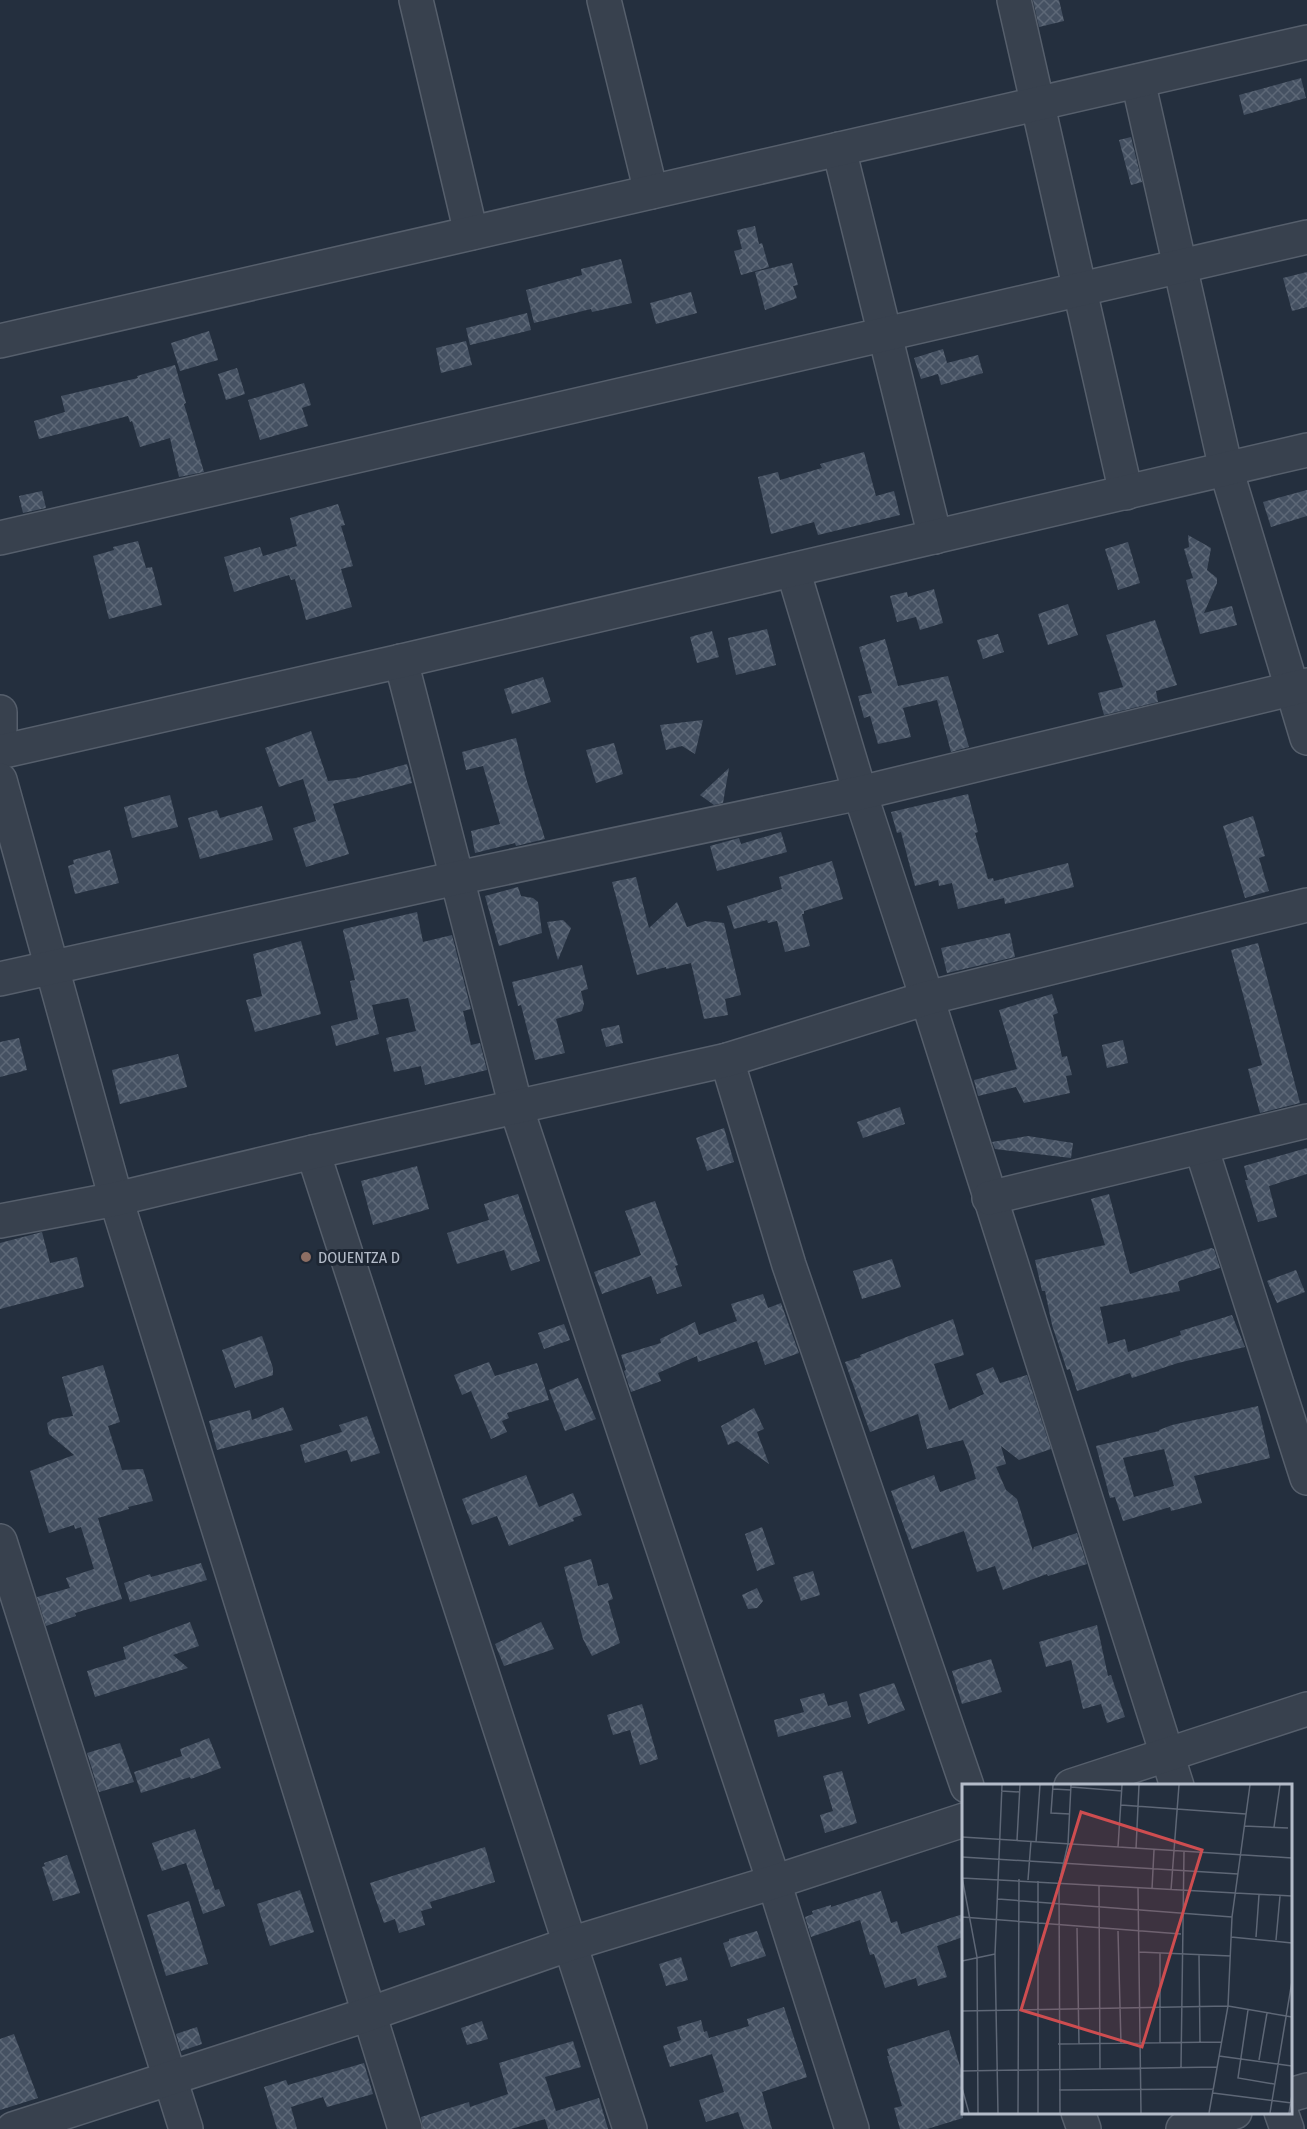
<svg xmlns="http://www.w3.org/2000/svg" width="1307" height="2129" viewBox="0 0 1307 2129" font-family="'Fira Sans Condensed',sans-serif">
  <defs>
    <pattern id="building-cross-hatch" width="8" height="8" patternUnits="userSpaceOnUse" patternTransform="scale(1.5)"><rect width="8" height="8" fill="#455162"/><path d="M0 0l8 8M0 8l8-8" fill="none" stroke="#5d6877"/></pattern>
  </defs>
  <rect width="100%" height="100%" fill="#242f3e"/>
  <g fill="url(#building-cross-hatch)" fill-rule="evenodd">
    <polygon points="1033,0 1059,0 1064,21 1039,27"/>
    <polygon points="1301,78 1306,98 1244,115 1239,95"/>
    <polygon points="1131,137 1142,182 1131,185 1119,140"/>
    <polygon points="755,226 759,244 762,243 769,267 741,275 734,251 742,249 737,230"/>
    <polygon points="621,259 632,303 592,312 591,309 534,323 526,290 582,275 581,269"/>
    <polygon points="792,263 798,285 793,286 797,298 765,310 755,272"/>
    <polygon points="1307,272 1307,307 1292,311 1283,278"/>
    <polygon points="691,292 697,313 656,324 650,303"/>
    <polygon points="527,313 531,330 470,345 466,328"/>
    <polygon points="209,331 218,360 180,371 171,343"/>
    <polygon points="466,341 472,365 441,373 436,348"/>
    <polygon points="943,349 947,363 978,355 983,373 941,385 938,374 921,379 914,358"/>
    <polygon points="175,365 186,403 184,404 204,472 179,477 170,438 140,447 132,421 130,422 128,416 39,439 34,421 65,412 61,396 138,378 137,376"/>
    <polygon points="237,368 245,394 226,400 218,374"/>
    <polygon points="304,383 311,405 302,408 308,426 260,440 248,400"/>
    <polygon points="864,452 876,496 894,491 900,515 818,535 814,522 771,534 758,477 778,472 780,480 822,468 820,464"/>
    <polygon points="1307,490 1307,516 1271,527 1263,502"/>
    <polygon points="42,491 46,508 23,513 19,496"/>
    <polygon points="338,504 345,525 341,526 353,566 341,569 352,607 306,620 295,579 291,580 289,575 234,592 224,557 260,547 263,556 297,546 290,518"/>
    <polygon points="1188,535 1211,548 1207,570 1217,578 1217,583 1204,613 1232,606 1237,625 1200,634 1186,580 1193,578 1184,549 1189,547"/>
    <polygon points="138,541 146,568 152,567 162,605 109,619 93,556 114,550 113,547"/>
    <polygon points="1128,542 1140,583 1118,590 1105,549"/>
    <polygon points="934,589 943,623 920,630 916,617 897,622 890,596 907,592 908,597"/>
    <polygon points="1068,604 1078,635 1048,645 1038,614"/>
    <polygon points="1155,620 1177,685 1156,691 1158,702 1104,715 1098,693 1123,687 1106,635"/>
    <polygon points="767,629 776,665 736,675 728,638"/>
    <polygon points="712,631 719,657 697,663 690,637"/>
    <polygon points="998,634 1004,652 983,659 977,640"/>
    <polygon points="885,639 898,686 948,676 969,747 951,752 937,700 903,708 911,737 878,744 870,716 864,718 858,696 872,693 859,647"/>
    <polygon points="543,677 551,702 512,714 504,689"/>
    <polygon points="703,720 695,754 682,746 666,750 660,725"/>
    <polygon points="311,731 328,781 356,778 407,764 412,783 333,804 349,854 306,867 293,828 316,821 303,779 279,787 265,748"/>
    <polygon points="516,738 526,778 545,839 516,846 515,843 475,853 471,831 500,824 483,766 466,770 462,752"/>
    <polygon points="614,743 623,774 596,783 586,750"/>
    <polygon points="729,768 723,803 714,805 700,795"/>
    <polygon points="968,794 978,832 975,833 988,879 993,878 994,881 1068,863 1074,887 1005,904 1004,898 958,909 952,883 939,886 938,880 915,886 901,832 897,833 891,812"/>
    <polygon points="170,795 178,827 132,838 124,807"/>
    <polygon points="262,806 273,840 200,859 188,818 217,810 220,818"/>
    <polygon points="1253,816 1265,856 1259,858 1269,891 1245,898 1223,826"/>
    <polygon points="781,832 787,852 717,871 710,846 739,838 741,844"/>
    <polygon points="110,850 119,883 75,894 68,866 74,864 73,860"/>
    <polygon points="832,861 843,899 804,911 804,914 802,914 810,946 785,952 777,921 768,923 767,920 734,929 727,906 782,889 779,877"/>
    <polygon points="636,877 649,928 677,902 687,927 705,921 724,923 741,995 725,999 728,1015 704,1019 691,963 666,969 666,967 637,975 612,882"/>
    <polygon points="518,887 521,896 533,898 538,902 542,933 499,946 485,896"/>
    <polygon points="417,912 423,942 452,935 471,1009 463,1011 471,1045 480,1043 487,1070 425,1085 421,1066 394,1072 386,1038 416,1031 408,998 372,1005 379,1034 336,1046 331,1026 358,1019 350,981 355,980 343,931 344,929"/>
    <polygon points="563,920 571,928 558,960 547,922"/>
    <polygon points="1010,933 1015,957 947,973 941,948"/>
    <polygon points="301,941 321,1014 255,1032 246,1000 262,996 253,954"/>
    <polygon points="1258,943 1300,1103 1260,1113 1248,1069 1262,1065 1231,950"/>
    <polygon points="582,965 588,989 581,991 584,1004 582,1011 556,1019 565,1053 535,1060 521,1005 518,1006 512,982"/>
    <polygon points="1052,994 1058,1013 1053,1015 1062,1057 1067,1056 1072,1075 1066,1076 1070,1093 1024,1103 1016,1087 978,1096 974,1080 1017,1069 999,1010"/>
    <polygon points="619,1025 623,1043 606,1047 601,1029"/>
    <polygon points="19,1038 27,1070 0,1077 0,1042"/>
    <polygon points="1123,1040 1128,1063 1107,1068 1102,1045"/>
    <polygon points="178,1054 187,1087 120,1104 112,1070"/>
    <polygon points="900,1107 905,1124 863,1138 857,1122"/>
    <polygon points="724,1128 734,1162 707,1171 696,1138"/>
    <polygon points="1028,1136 1073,1143 1071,1158 995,1149 992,1142"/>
    <polygon points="1307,1148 1307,1174 1269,1186 1277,1217 1258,1222 1245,1180 1248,1180 1244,1166"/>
    <polygon points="417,1166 429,1209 373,1225 361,1181"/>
    <polygon points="518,1194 540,1261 511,1271 504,1250 457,1264 447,1233 489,1220 484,1204"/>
    <polygon points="1109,1194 1130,1274 1211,1248 1214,1249 1220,1268 1179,1281 1178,1283 1180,1291 1100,1307 1108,1344 1125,1339 1128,1352 1181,1335 1180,1331 1232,1315 1245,1347 1178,1363 1132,1378 1130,1373 1077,1391 1070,1369 1067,1370 1052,1325 1045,1291 1042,1291 1035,1260 1105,1245 1091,1199"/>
    <polygon points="655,1201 678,1265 675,1266 682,1286 657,1294 651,1276 602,1294 594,1272 641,1255 625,1211"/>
    <polygon points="42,1232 50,1263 77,1257 84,1287 0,1309 0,1243"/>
    <polygon points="892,1259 901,1287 862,1299 853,1271"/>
    <polygon points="1296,1270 1305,1292 1277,1303 1267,1281"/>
    <polygon points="763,1294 768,1308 781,1303 799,1353 765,1365 757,1341 698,1362 697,1356 658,1373 661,1381 631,1392 624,1371 626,1370 621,1355 661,1343 660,1339 695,1322 699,1335 737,1321 731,1304"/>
    <polygon points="953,1319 964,1355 934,1364 949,1410 984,1394 976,1374 993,1367 1000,1383 1027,1375 1051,1449 1019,1460 1001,1446 1006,1464 996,1467 1006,1490 1017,1499 1033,1551 1034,1547 1077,1533 1087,1564 1048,1576 1047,1574 1003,1590 995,1566 977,1572 964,1531 912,1549 891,1491 934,1475 940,1492 976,1479 969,1455 963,1440 927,1449 918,1414 870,1432 845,1362 861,1357 860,1355"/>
    <polygon points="564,1324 570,1340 544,1349 538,1333"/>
    <polygon points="262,1336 273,1368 273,1375 235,1388 222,1350"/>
    <polygon points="489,1362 495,1376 537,1363 549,1400 507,1413 509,1418 502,1421 507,1432 491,1439 471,1391 462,1395 454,1375"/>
    <polygon points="103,1365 120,1422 108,1426 122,1470 143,1469 153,1501 128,1507 129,1509 98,1518 122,1599 75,1613 76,1616 46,1626 37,1597 70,1588 66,1578 94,1569 81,1527 75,1529 74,1525 49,1533 30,1471 74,1455 49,1434 47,1423 53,1419 73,1416 62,1377"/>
    <polygon points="578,1378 596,1419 565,1431 549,1390"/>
    <path d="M 1258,1406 L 1270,1458 L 1194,1476 L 1202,1503 L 1171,1511 L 1170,1507 L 1123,1521 L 1115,1497 L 1110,1498 L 1096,1446 L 1159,1431 L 1159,1430 L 1172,1425 ZM 1164,1449 L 1174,1486 L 1134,1497 L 1123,1458 Z"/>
    <polygon points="283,1407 293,1430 217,1450 209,1421 250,1410 252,1420"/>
    <polygon points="754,1408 764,1429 757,1432 769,1464 737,1441 728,1445 721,1426"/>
    <polygon points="367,1416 380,1453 351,1462 347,1450 305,1463 300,1445 342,1432 339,1425"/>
    <polygon points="526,1475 539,1507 573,1493 582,1515 573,1518 574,1521 509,1546 497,1516 472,1525 462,1499"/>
    <polygon points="762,1527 775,1564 757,1571 745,1534"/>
    <polygon points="591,1559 598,1586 608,1583 613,1599 608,1601 620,1643 592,1656 583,1639 564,1567"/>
    <polygon points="201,1563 207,1580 130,1602 124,1583 150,1574 151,1577"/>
    <polygon points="813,1571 820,1595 801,1601 793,1577"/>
    <polygon points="757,1588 763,1601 757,1608 748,1609 742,1595"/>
    <polygon points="190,1622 199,1646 173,1655 188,1668 95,1697 87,1671 126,1659 123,1647"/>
    <polygon points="541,1622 554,1649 504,1666 495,1644"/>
    <polygon points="1097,1625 1108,1676 1111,1675 1125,1717 1107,1723 1101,1704 1083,1709 1071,1660 1046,1667 1039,1642"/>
    <polygon points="991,1659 1002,1692 962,1704 952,1671"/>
    <polygon points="894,1683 905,1710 868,1724 859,1694"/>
    <polygon points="824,1693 828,1706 847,1701 851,1717 778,1737 774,1720 804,1712 800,1699"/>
    <polygon points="642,1704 658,1759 640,1765 630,1730 613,1735 607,1715"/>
    <polygon points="209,1738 221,1768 191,1779 190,1777 141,1793 134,1772 182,1756 180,1749"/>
    <polygon points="120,1743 134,1782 99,1792 87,1753"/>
    <polygon points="842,1771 857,1823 825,1833 820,1815 833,1811 823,1776"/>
    <polygon points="195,1829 215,1890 219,1889 225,1906 203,1914 186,1863 162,1871 152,1843"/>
    <polygon points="485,1847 495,1882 430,1902 432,1908 421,1911 425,1925 399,1933 395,1919 384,1923 370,1883"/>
    <polygon points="67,1855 80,1893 53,1901 42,1867 45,1866 44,1863"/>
    <polygon points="300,1890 314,1932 270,1946 257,1904"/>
    <polygon points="881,1891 891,1923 897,1921 901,1934 963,1914 963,1937 937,1946 947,1977 918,1986 916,1978 885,1988 874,1954 870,1955 860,1920 811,1937 805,1917 813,1914 812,1911 831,1905 831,1907"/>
    <polygon points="189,1901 208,1964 166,1976 147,1915"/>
    <polygon points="757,1931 766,1956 731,1967 723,1943 729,1941 729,1939"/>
    <polygon points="681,1957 688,1980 666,1986 659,1964"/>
    <polygon points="784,2007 807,2077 762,2092 772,2129 744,2129 738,2112 706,2122 699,2100 724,2092 712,2054 670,2067 663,2046 681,2040 677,2027 701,2020 704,2032 707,2031 709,2038 749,2026 747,2019"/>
    <polygon points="482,2021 488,2039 467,2045 461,2028"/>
    <polygon points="197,2027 202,2044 181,2051 176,2034"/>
    <polygon points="949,2030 963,2076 963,2118 927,2129 900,2129 894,2108 902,2106 887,2056 889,2056 887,2049"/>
    <polygon points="14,2034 38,2098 0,2110 0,2039"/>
    <polygon points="573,2041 581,2067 545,2077 556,2111 599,2098 608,2129 548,2129 545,2119 511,2129 423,2129 421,2117 469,2102 470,2107 508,2094 499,2063"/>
    <polygon points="364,2063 373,2094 327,2107 323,2097 291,2107 297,2129 277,2129 264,2087 286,2080 288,2085"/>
  </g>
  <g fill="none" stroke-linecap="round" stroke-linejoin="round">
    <g stroke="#565f6c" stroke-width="36">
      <g id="minor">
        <polyline points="416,0 471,233"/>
        <polyline points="604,0 651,192"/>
        <polyline points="1014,0 1126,493"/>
        <polyline points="1138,81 1226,469 1307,738"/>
        <polyline points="839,149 935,537"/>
        <polyline points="0,341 1307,42"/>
        <polyline points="0,538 1307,237"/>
        <polyline points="793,570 860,793 927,998 1177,1786"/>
        <polyline points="401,661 516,1107 774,1882 852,2129"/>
        <polyline points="0,712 0,729"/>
        <polyline points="0,752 401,661 1307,450"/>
        <polyline points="0,780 116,1199 405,2129"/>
        <polyline points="0,979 457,878 860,793 1307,685"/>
        <polyline points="727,1060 789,1265 967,1786"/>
        <polyline points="1201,1147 1307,1478"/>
        <polyline points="313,1152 630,2129"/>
        <polyline points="989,1198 1307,1121"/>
        <polyline points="0,1221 116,1199 313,1152 727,1060 927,998 1307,905"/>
        <polyline points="0,1541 186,2129"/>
        <polyline points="1071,1786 1307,1709"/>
        <polyline points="1290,2095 1307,2090"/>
        <polyline points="1078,2112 1084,2129"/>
        <polyline points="1281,2112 1287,2129"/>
        <polyline points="13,2129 369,2014 570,1944 774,1882 964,1820"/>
        <polyline points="1183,2129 1235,2112"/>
      </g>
    </g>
    <use href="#minor" stroke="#38414e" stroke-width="33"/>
  </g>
  <circle fill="#8d6e63" stroke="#1d2633" stroke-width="2" cx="306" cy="1257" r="6"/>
  <g text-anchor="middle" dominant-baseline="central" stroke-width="6" stroke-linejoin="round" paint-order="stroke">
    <g font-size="16" fill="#b4bcc9" stroke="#1d2633" text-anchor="start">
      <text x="318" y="1257">DOUENTZA D</text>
    </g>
  </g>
  <g transform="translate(962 1784)">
    <rect width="330" height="330" fill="#242f3e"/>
    <path fill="none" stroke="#5e6776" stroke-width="1.5" d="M 91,1 L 89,29 L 108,30M 109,3 L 160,7M 91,5 L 109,6M 39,7 L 58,8M 159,21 L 284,30M 282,42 L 326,44M 312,43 L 318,1M 0,53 L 330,74M 55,56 L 58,1M 74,58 L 78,1M 156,63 L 160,1M 174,65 L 177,1M 0,73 L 276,90M 0,93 L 15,173 L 16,329M 0,94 L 330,112M 66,96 L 69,57M 76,97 L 76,329M 137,101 L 138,285M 176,104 L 179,329M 190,105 L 192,66M 209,106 L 217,1M 36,115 L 270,133M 0,133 L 219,150M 115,144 L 117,260M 156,147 L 159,260M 269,153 L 330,159M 294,153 L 297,111M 314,156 L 318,112M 177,168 L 269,172M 198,169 L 198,259M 237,171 L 238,259M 0,177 L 33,170M 286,226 L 276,294 L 312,300M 0,227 L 266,222 L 330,233M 96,260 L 260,258M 257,272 L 330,282M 297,276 L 305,229M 219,283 L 222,68M 0,287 L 255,283M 0,304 L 7,329M 97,306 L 252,305M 251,309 L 330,319M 36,329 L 33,170 L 40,1M 56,329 L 57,95M 98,329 L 97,99 L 106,60 L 109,1M 247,329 L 266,222 L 270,133 L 288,1M 308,329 L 330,197M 327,329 L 330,311"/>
    <path fill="#ce4d50" fill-opacity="0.15" stroke="#ce4d50" stroke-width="3" d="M 119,28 L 240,66 L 180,263 L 59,226 Z"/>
    <rect width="330" height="330" fill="none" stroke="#b4bcc9" stroke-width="3"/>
  </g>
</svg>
